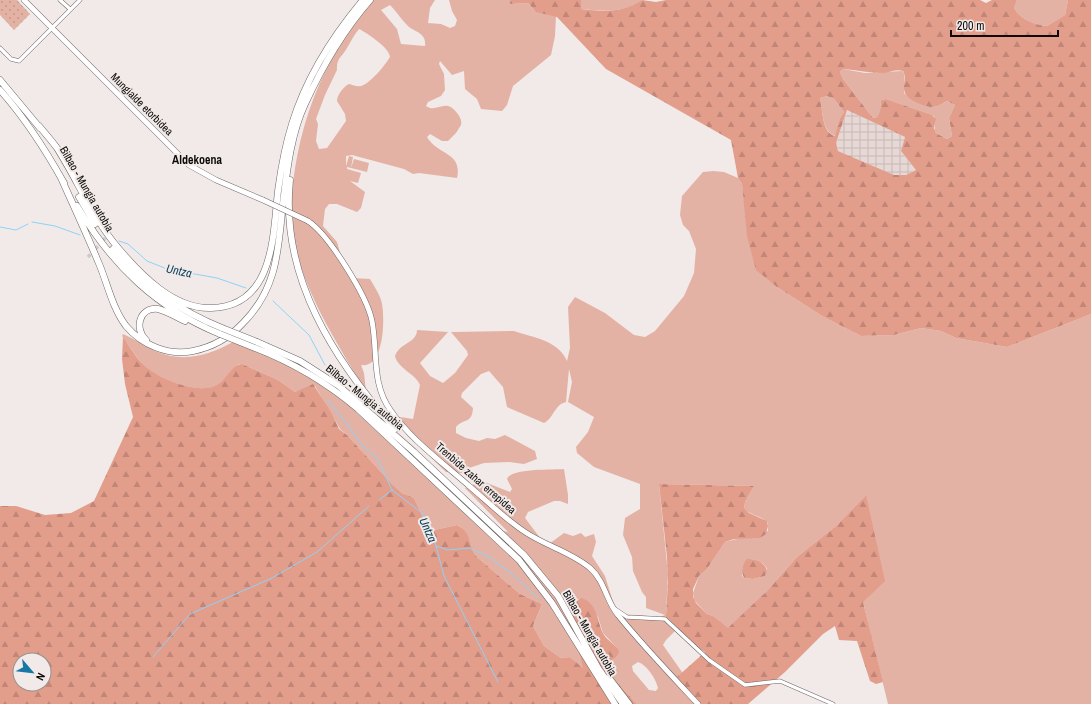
<svg xmlns="http://www.w3.org/2000/svg" width="1091" height="704" font-family="'Archivo Narrow',sans-serif">
<defs>
<pattern id="industrial-grid" width="8" height="8" patternUnits="userSpaceOnUse"><rect width="8" height="8" fill="#e7d8d5"/><path d="M0 4h8M4 0v8" fill="none" stroke="#c5b8b6"/></pattern>
<pattern id="forest-firs" width="22" height="20" patternUnits="userSpaceOnUse"><rect width="22" height="20" fill="#e29d8b"/><path d="M5 1l3.5 6h-7zM16 11l3.5 6h-7z" fill="#c18677"/></pattern>
<pattern id="park-dots" width="8" height="8" patternUnits="userSpaceOnUse"><rect width="8" height="8" fill="#e3b2a5"/><path d="M2 2h.1M6 6h.1" fill="none" stroke="#c2988d" stroke-width="1.8" stroke-linecap="round"/></pattern>
</defs>
<rect width="100%" height="100%" fill="#f1eae8"/>
<path fill="url(#industrial-grid)" d="M847,110L905,137L901,151L916,170L906,175H893L838,151L836,143Z"/>
<path fill="#e3b2a5" fill-rule="evenodd" d="M374,0H435L430,8L428,23L441,24L450,28L455,26L457,20L452,11L449,0H511L512,4L528,3L534,10L556,16L555,36L551,55L513,86L507,105L502,111L481,109L477,99L465,89L464,71L452,75L440,61L439,64L444,74L445,90L441,96L428,102L426,106C437,114 445,97 457,113C460,117 462,120 461,125L456,133L448,141H442L430,134L427,137C437,155 463,152 457,178L419,173L413,174L404,169L352,155L346,156V166L349,156L353,157L351,168L347,167V169L361,173L358,183L350,181L365,192L361,208L357,212L337,204H329L325,209L323,226L337,242L341,256L353,278L370,279C374,286 381,296 382,304C385,320 384,369 361,365L364,373L366,391C339,348 301,287 293,236C292,228 293,219 293,211L291,210C294,134 321,57 374,0ZM390,5C396,11 401,19 407,25C413,32 427,32 425,46L401,44L397,29L381,10ZM359,29C367,33 390,48 390,57C385,65 371,83 361,86C356,87 354,85 349,84C344,86 337,95 337,101L345,114L346,121L327,148L319,149L316,141L318,124L316,119L325,95L337,70C336,58 343,56 347,48C351,41 354,35 359,29Z
M581,0H642C623,14 602,11 581,9Z
M1017,0H1068L1065,15L1047,26C1035,25 1018,19 1014,7Z
M843,69L865,73L902,71L904,73V93L908,97L931,107L938,106L947,101L955,105L949,118L952,136L947,139L936,133C933,128 937,122 934,116L886,99L881,100L880,111L877,117L873,118L843,79L840,72Z
M827,96L834,99L844,112L840,118L836,136C821,132 823,109 820,98Z
M354,159L369,163L367,172L351,168Z
M713,171L724,172L738,178L742,184L744,200L777,287L822,316L861,336L894,335L921,328L941,331L956,338L1007,347L1091,314V704H888L863,602L866,495L836,526L797,557L767,591L728,629L713,616L707,614L694,600L693,593L699,576L707,569L725,542L768,531V523C761,515 750,516 744,508L745,502L754,486L659,484L668,574L666,614L676,630L666,640L663,645L682,672L696,704H637L611,676L602,662L617,648L603,633L598,617L590,603L578,599L567,608L584,669L570,657L561,658L544,646L533,626L542,604L520,594L477,557C467,547 472,531 457,525L434,530L428,528L414,498L402,493L392,484L347,435L340,429L315,386L295,392L278,380L242,364H239C232,371 225,382 216,386C198,394 161,380 147,368C137,359 130,347 122,336L123,334L125,335C135,339 145,346 155,351C183,363 207,356 233,342L279,361L306,375L341,398L479,526L508,532L465,488L477,483H487L510,492L512,489L507,479C511,468 552,470 564,469L568,495V504L560,501H554L528,512L525,518L544,543L549,544L564,533L573,536L581,533L585,537L594,534L596,542L592,556L605,576L615,608L622,614L660,617L665,615L646,608V597L642,592L633,571L632,557L623,535L625,518L640,509V484L594,467L577,453L576,447L588,432L594,417L568,402L572,382L569,369L566,402C554,405 554,418 544,423L507,407L503,387L489,371L481,374L462,393L461,397L473,408C472,424 464,418 456,427V433L466,438L479,441L487,438L495,439L505,435L535,451L537,459L524,464L509,462L484,463L469,468L463,473L446,472L387,415L413,419L420,385C415,373 398,369 395,356C399,343 417,343 417,330L448,332L420,363L430,376L443,383L455,373L468,355L467,351L451,332H454L514,331C534,338 558,340 567,361L570,348L568,307L575,297L605,313L634,335L645,337L655,331L684,296L694,273L696,249L689,231L683,225L680,215L682,196L703,172ZM747,559C756,559 763,561 767,569L765,576L753,579L744,578L742,576ZM638,662C647,665 656,679 658,688L656,691L649,690L633,671L632,666Z"/>
<path fill="url(#forest-firs)" fill-rule="evenodd" d="M511,0H581V9C603,12 623,13 642,0L656,2L666,0H980L986,3L992,0H1017L1014,7C1018,19 1035,25 1047,26L1065,15L1068,0H1091V314L1007,347L956,338L941,331L921,328L894,335L861,336L822,316L777,287L756,270L747,236L742,184L738,178L731,140L606,69L557,17L536,12L528,3L511,4L509,2ZM843,69C857,70 870,73 884,73C891,72 896,69 903,71C907,77 902,86 905,93C907,100 926,107 932,107C938,107 943,103 947,101L955,105L949,118L952,136L947,139L936,133L934,128L936,119L932,115L886,99L881,100L880,111L877,117L873,118L843,79L840,72ZM827,96L834,99L844,112L840,118L835,136C821,132 823,109 820,98ZM847,110L905,137L901,151L916,170L906,175H894L838,151L836,143Z
M123,337C130,347 136,358 145,366C159,379 198,395 217,385C226,381 231,365 242,364L278,380L295,392L313,384L331,412L339,429L347,435L392,484L402,493L414,498L428,528L434,530L457,525C473,532 467,546 477,557L520,594L542,604L533,626L544,646L561,658L570,657L583,668L579,652L565,628L569,606L581,598C598,602 597,623 604,635C608,641 616,645 619,651C617,660 609,661 602,662L611,676L637,704H0V506H16L45,515L71,513L94,501L133,417L125,384L122,359ZM20,660H44V684H20Z
M659,484L754,486L745,502L744,508L749,513L767,521L768,526L766,534L760,538L734,539L725,542L707,569L699,576L693,589V597L696,603L707,614L713,616L728,628L767,591L797,557L836,526L866,495L885,581L863,602L883,682L876,684L870,681L857,641L839,640L835,626L823,634L785,672L748,704H696L677,680V677L705,652L691,643L666,616L668,581L667,557Z
M747,559C756,559 764,561 767,571L765,576L753,579L744,578C741,573 743,562 747,559Z"/>
<path fill="url(#park-dots)" d="M0,0H17L30,14L14,30L0,15Z"/>
<g fill="none" stroke-linecap="round" stroke-linejoin="round">
<path stroke="#8fd2f9" stroke-width="1" d="M32,222L55,226L80,235
M0,227L16,230L28,224
M119,241L128,244L147,261L167,269L217,278L246,288
M273,301L309,335L325,365
M327,400L348,425L362,445L377,458L392,490L422,513L433,535L444,576L498,682
M379,500L392,490
M436,546L448,550L469,548L488,556L512,574L538,598
M153,657L190,614L270,579L317,552L369,506"/>
<path stroke="#cfc9c7" stroke-width="3.5" stroke-dasharray="3.5 2" stroke-linecap="butt" d="M88,257L109,234"/>
<defs>
<path id="street" d="M60,0L70,9
M0,48L11,59L19,61L80,0
M615,609L627,617L665,619L709,660L745,685L780,681L833,704"/>
<path id="secondary" d="M24,0L189,165L216,180L263,200
M308,221C329,235 367,296 372,321C378,352 371,384 391,411C411,440 442,462 468,485C487,501 505,519 525,532C546,546 571,552 590,568C605,581 606,601 618,615C643,646 671,675 698,704"/>
<path id="highway" d="M0,80L40,128
M0,90C26,119 45,149 64,183
M39,126C45,133 51,140 57,148C78,181 93,219 119,249C142,276 174,309 211,308C274,307 273,236 278,191C281,169 285,146 292,124C306,78 332,37 363,0
M62,180C75,209 88,237 100,266C108,286 113,309 126,326C142,345 168,356 193,351C213,347 229,338 243,323C278,288 278,249 283,203C287,170 291,134 305,104C322,67 343,31 370,0
M290,180C280,277 334,360 395,429
M79,197L95,224
M77,206C112,265 156,308 220,334
M113,249C142,285 180,311 222,328
M146,340C134,329 139,307 158,309C167,311 176,317 185,321
M257,342L300,361L339,386L414,452L524,555L558,596L598,668L623,704
M255,348C294,363 326,382 358,409L519,560L552,603L615,704
M609,678L629,704"/>
</defs>
<use href="#street" stroke="#6c6665" stroke-width="4.5"/>
<use href="#secondary" stroke="#6c6665" stroke-width="6"/>
<use href="#highway" stroke="#6c6665" stroke-width="7"/>
<use href="#street" stroke="#fff" stroke-width="3.5"/>
<use href="#secondary" stroke="#fff" stroke-width="5"/>
<use href="#highway" stroke="#fff" stroke-width="6"/>
<defs>
<path id="secondary-bridge" d="M263,200L308,221"/>
<path id="highway-bridge" d="M222,328L257,342
M220,334L255,348"/>
</defs>
<use href="#secondary-bridge" stroke="#6c6665" stroke-width="6" stroke-linecap="butt"/>
<use href="#highway-bridge" stroke="#6c6665" stroke-width="7" stroke-linecap="butt"/>
<use href="#secondary-bridge" stroke="#fff" stroke-width="5"/>
<use href="#highway-bridge" stroke="#fff" stroke-width="6"/>
</g>
<g text-anchor="middle" dominant-baseline="central" stroke-width="4" stroke-linejoin="round" paint-order="stroke">
<g font-size="11" fill="#0d0b0a" stroke="#f1eae8">
<text transform="translate(142 104) rotate(45)">Mungialde etorbidea</text>
<text transform="translate(87 189) rotate(60)">Bilbao - Mungia autobia</text>
<text transform="translate(365 397) rotate(39)">Bilbao - Mungia autobia</text>
<text transform="translate(476 478) rotate(41)">Trenbide zahar errepidea</text>
<text transform="translate(590 633) rotate(60)">Bilbao - Mungia autobia</text>
</g>
<g font-size="12" font-weight="bold" fill="#0d0b0a" stroke="#f1eae8">
<text x="197" y="160">Aldekoena</text>
</g>
<g font-size="12" font-style="italic" fill="#053e58" stroke="#f1eae8">
<text transform="translate(179 271) rotate(12)">Untza</text>
<text transform="translate(428 530) rotate(66)">Untza</text>
</g>
</g>
<g transform="translate(32 672) rotate(118)"><circle r="19" fill="#f1eae8" stroke="#96918f"/>
<path d="M0-3L7 15L0 10L-7 15Z" fill="#1878a5"/>
<text y="-6" font-size="11" font-weight="bold" text-anchor="middle" fill="#0d0b0a">N</text>
</g>
<path d="M951 30v6h107v-6" fill="none" stroke="#0d0b0a" stroke-width="2"/>
<text x="957" y="30" font-size="12" fill="#0d0b0a" stroke="#f1eae8" stroke-width="3" paint-order="stroke">200 m</text>
</svg>
